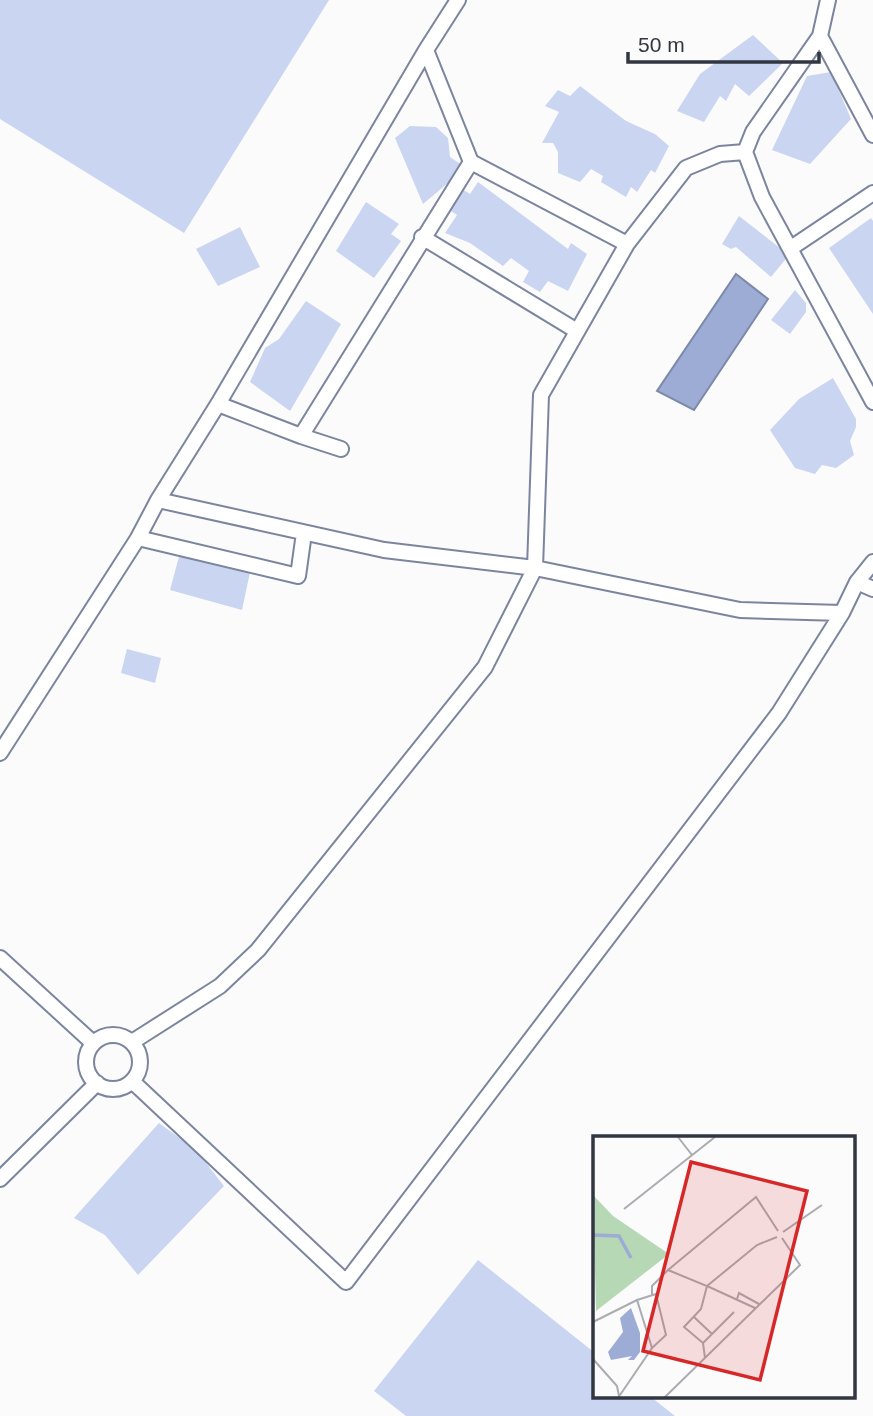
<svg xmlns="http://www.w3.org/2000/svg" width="873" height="1416" font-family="Helvetica,sans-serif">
<rect width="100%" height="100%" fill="#fbfbfb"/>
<path fill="#9cacd5" stroke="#7c89a9" stroke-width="2" d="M736,274L768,299L694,410L657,391Z"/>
<path fill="#cad5f1" d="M0,0H329L184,233L0,119Z
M753,35L783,63L749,96L735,84L726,101L720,96L704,122L677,111L700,74Z
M831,72L851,119L810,164L772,150L807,76Z
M580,86L626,121L655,134L669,146L655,173L651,170L637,192L631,187L626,197L601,182L603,176L591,169L580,182L558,173V152L553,143H542L559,112L545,106L558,90L570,96Z
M410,126L436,127L448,138L450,157L462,165L455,177L423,204L395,138Z
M478,182L568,249L571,243L587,254L568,291L548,281L540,292L523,282L529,271L511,258L503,266L470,243L445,233L457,215L448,209L462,189L470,194Z
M366,202L399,224L391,234L401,241L374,278L336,251Z
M739,216L789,255L771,277L736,247L731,249L722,244Z
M871,218L873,221V314L829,248Z
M240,227L260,267L218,286L196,249Z
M795,290L806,303V312L790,334L771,320Z
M306,301L341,324L290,411L250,382L265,348L279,339Z
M833,378L856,419V427L850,441L854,455L836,468L822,465L815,474L795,468L770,430L799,399Z
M180,553L250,572L242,610L170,590Z
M127,649L161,658L155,683L121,673Z
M159,1123L196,1150L224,1186L138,1275L105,1235L74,1218Z
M478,1260L595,1353V1397H651L675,1416H406L374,1391Z"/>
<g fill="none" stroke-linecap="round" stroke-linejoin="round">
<defs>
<path id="lane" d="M828,0L820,36L873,135
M820,36L753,132L745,152L762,197L873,402
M426,50L471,162L627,244L541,395L535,568L740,610L842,613L857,582L873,562
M422,237L577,331
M627,244L686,168L720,154L745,152
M791,248L873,193
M218,404L301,436L341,449
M301,436L471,162
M138,538L298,576L304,533
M857,582L873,589
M0,753L138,538L158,500L218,404L426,50L458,0
M0,958L93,1043
M86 1062a27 27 0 1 1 54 0a27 27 0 1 1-54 0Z
M132,1042L220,986L258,950L485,667L535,568L384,550L158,500
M132,1081L346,1282L779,713L842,613
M0,1179L97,1083"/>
</defs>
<use href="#lane" stroke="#7b859e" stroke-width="18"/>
<use href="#lane" stroke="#fff" stroke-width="14"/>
</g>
<g transform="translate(593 1136)">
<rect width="262" height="262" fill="#fbfbfb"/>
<path d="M0,59L20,80L76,118L3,175Z" fill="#b7d8b5"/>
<path d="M38,172L47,197V216L41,224H35L39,220L18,224L15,216L30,196L27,182Z" fill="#9cacd5"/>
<path fill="none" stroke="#9cacd5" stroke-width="3.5" d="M0,99L26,100L38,122"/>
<path fill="none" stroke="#aaacb1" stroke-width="2" d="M85,1L99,19M31,73L122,1M190,96L229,69M75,134L163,61L185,95M59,159V150L75,134L114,150L108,173L91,191L110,207L112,222M144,163L146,157L166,168M44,164L63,158L73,199L59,212M162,172L114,150L164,109L184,101M101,181L119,198M0,186L44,164L59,212L25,262M110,207L141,176M0,223L24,250L26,260M71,262L207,129L189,102"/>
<path fill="#d62828" fill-opacity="0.15" stroke="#d62828" stroke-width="3.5" d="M98,26L214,55L167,244L50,215Z"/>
<rect width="262" height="262" fill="none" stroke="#313641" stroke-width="3.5"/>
</g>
<path d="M628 52v10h191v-10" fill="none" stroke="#313641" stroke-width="3.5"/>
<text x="638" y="52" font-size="21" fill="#313641" stroke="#fbfbfb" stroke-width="5" paint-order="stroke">50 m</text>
</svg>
